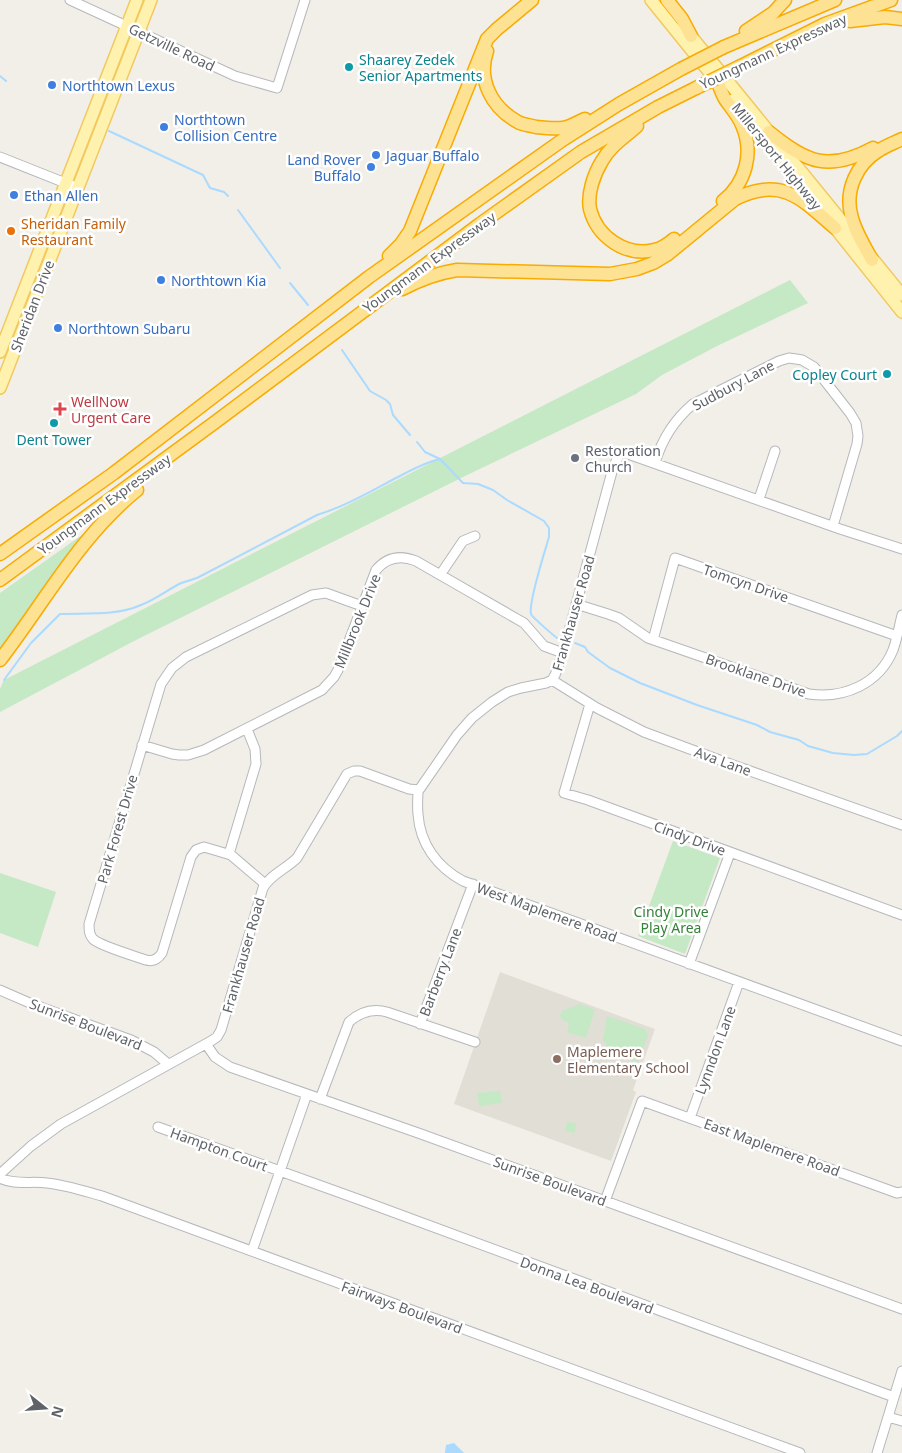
<svg xmlns="http://www.w3.org/2000/svg" width="902" height="1453" font-family="'Noto Sans',sans-serif">
<rect width="100%" height="100%" fill="#f1efe8"/>
<path fill="#e1ded6" d="M500,972L655,1029L633,1090L636,1092L611,1161L454,1104Z"/>
<path fill="#c5e8c5" d="M790,280L808,303L717,346L662,375L636,394L467,475L134,641L0,712V689L4,680Z
M96,525L0,656V593Z
M673,841L720,858L685,954L638,936Z
M0,873L56,892L38,947L0,933Z
M580,1004L595,1010L586,1038L567,1032L569,1025L568,1022H565L560,1016L562,1011Z
M607,1016L645,1029L648,1035L638,1062L614,1055L603,1040Z
M500,1091L502,1103L479,1106L477,1093Z
M567,1122L576,1123L575,1133L565,1131Z"/>
<path fill="#aadaff" d="M454,1443L464,1453H445L446,1445Z"/>
<g fill="none" stroke-linecap="round" stroke-linejoin="round">
<path stroke="#aadaff" stroke-width="2" d="M0,76L6,81
M109,131L203,175L210,188L224,192L228,196
M238,210L280,268
M290,283L308,305
M342,350L370,391L386,400L390,404L393,415L410,435
M417,442L425,452L440,459L463,483L478,484L493,490L507,500L544,521L549,528V537C545,551 528,603 531,614C531,616 553,635 557,638
M575,643L585,647L588,652L610,668L640,683L697,705L757,725L770,732L799,740L808,746L833,753L854,755L867,754L897,736L902,731
M4,680L31,643L60,614C87,613 116,616 141,605C155,600 166,591 179,584C184,582 191,580 197,578L317,515C346,506 371,491 398,477C411,470 426,462 440,459"/>
<defs>
<path id="minor" d="M70,0L235,76L277,88L305,0
M0,157L78,188
M655,463C662,439 674,420 693,404L779,361L789,358L796,359L802,360L814,367L850,413L856,423L858,436L857,444L833,526
M759,499L775,451
M440,575L463,541L475,536
M576,604L608,614L619,618L648,638L809,694C844,699 879,684 893,650C897,639 899,627 902,615
M653,640L675,558L897,636
M552,680L597,708L644,732L722,761L902,825
M590,704L564,793L588,800L902,915
M142,745L172,754L179,755H188L204,750L322,690L334,677L338,670L376,570C387,557 401,555 416,561L524,623L544,646L563,653
M418,790C418,798 417,806 418,814C420,844 437,867 463,881L902,1041
M229,854L256,764L255,749L247,729
M265,884L231,855L204,847L196,850L191,857L162,953C158,959 153,962 146,960C135,956 100,946 93,939C89,935 89,930 89,924L161,684L172,668L186,657L312,595L326,593L362,606
M689,964L730,853
M0,990L32,1004L131,1040L154,1052L168,1064
M420,1024L473,884
M206,1044L215,1057L230,1067L421,1134L902,1309
M320,1099L349,1022C360,1012 372,1008 387,1012L475,1042
M690,1118L739,982
M158,1127L363,1201L894,1397
M0,1174L31,1146L61,1124L211,1041L217,1037L221,1030L263,888C270,875 286,869 297,858L347,774L354,771H360L409,789L419,790L457,735L472,718L492,702L508,692L521,688L546,683L552,680L555,675L563,653L613,468L619,455L623,453L628,454L840,529L902,549
M0,1178C12,1185 33,1181 47,1183C66,1185 84,1191 102,1196L800,1453
M605,1201L642,1101L897,1193L902,1192
M252,1251L307,1094
M888,1417L902,1421
M877,1453L902,1371"/>
<path id="major" d="M651,0L719,84
M686,30L902,295
M733,100L902,312
M0,352L137,0
M0,388L151,0"/>
<path id="highway" d="M667,0L682,19L691,36
M850,21L885,17L902,19
M746,31L773,13L785,0
M724,47L835,0
M487,51C477,80 492,108 518,122C523,125 530,125 536,127C545,128 555,129 563,128C570,127 578,122 585,119
M741,66L825,24L891,0
M717,81C720,87 722,94 725,99C731,108 738,115 742,125C754,152 746,183 723,201
M637,126C625,137 610,146 602,161C594,174 587,194 590,209C597,237 626,257 654,250C662,249 668,244 674,239
M769,132C807,163 829,172 873,148
M389,256L401,244L410,231L487,39L497,29L532,0
M872,260C864,245 854,230 851,214C845,190 857,164 878,151C885,146 894,143 902,139
M402,289C419,280 438,273 457,270L610,274L637,269L653,263L668,254L735,199C781,176 801,198 835,228
M0,554L114,473L369,277L561,141L619,104L681,69
M0,580L214,423L480,224L581,152L658,107L696,88
M0,660C44,603 80,536 137,490"/>
</defs>
<use href="#minor" stroke="#b5b8bc" stroke-width="11"/>
<use href="#major" stroke="#f2c960" stroke-width="14"/>
<use href="#highway" stroke="#f9ab00" stroke-width="15"/>
<use href="#minor" stroke="#fff" stroke-width="9"/>
<use href="#major" stroke="#fff2af" stroke-width="11"/>
<use href="#highway" stroke="#fde293" stroke-width="12"/>
<defs>
<path id="highway-bridge" d="M681,69L724,47
M696,88L741,66"/>
</defs>
<use href="#highway-bridge" stroke="#f9ab00" stroke-width="15" stroke-linecap="butt"/>
<use href="#highway-bridge" stroke="#fde293" stroke-width="12"/>
</g>
<g fill="#0f9aa8" stroke="#fff" stroke-width="2">
<circle cx="349" cy="67" r="5"/>
<circle cx="887" cy="374" r="5"/>
<circle cx="54" cy="423" r="5"/>
</g>
<g fill="#3f7fe0" stroke="#fff" stroke-width="2">
<circle cx="52" cy="85" r="5"/>
<circle cx="164" cy="127" r="5"/>
<circle cx="376" cy="155" r="5"/>
<circle cx="371" cy="167" r="5"/>
<circle cx="14" cy="195" r="5"/>
<circle cx="161" cy="280" r="5"/>
<circle cx="58" cy="328" r="5"/>
</g>
<circle fill="#e8710a" stroke="#fff" stroke-width="2" cx="11" cy="231" r="5"/>
<path fill="#e0444e" stroke="#fff" stroke-width="2" d="M57.5 401.5h5v5h5v5h-5v5h-5v-5h-5v-5h5z"/>
<circle fill="#6b7280" stroke="#fff" stroke-width="2" cx="575" cy="458" r="5"/>
<circle fill="#8d6e63" stroke="#fff" stroke-width="2" cx="557" cy="1059" r="5"/>
<g text-anchor="middle" dominant-baseline="central" stroke-width="5" stroke-linejoin="round" paint-order="stroke">
<g font-size="14" fill="#5f6368" stroke="#fff">
<text transform="translate(172 47) rotate(25)">Getzville Road</text>
<text transform="translate(773 51) rotate(-25)">Youngmann Expressway</text>
<text transform="translate(777 156) rotate(51)">Millersport Highway</text>
<text transform="translate(429 262) rotate(-36)">Youngmann Expressway</text>
<text transform="translate(32 306) rotate(-69)">Sheridan Drive</text>
<text transform="translate(733 385) rotate(-28)">Sudbury Lane</text>
<text transform="translate(104 504) rotate(-36)">Youngmann Expressway</text>
<text transform="translate(746 583) rotate(19)">Tomcyn Drive</text>
<text transform="translate(573 613) rotate(-74)">Frankhauser Road</text>
<text transform="translate(357 621) rotate(-68)">Millbrook Drive</text>
<text transform="translate(756 675) rotate(19)">Brooklane Drive</text>
<text transform="translate(723 761) rotate(20)">Ava Lane</text>
<text transform="translate(117 829) rotate(-74)">Park Forest Drive</text>
<text transform="translate(690 838) rotate(20)">Cindy Drive</text>
<text transform="translate(547 912) rotate(20)">West Maplemere Road</text>
<text transform="translate(243 955) rotate(-74)">Frankhauser Road</text>
<text transform="translate(440 972) rotate(-69)">Barberry Lane</text>
<text transform="translate(86 1024) rotate(21)">Sunrise Boulevard</text>
<text transform="translate(715 1050) rotate(-70)">Lynndon Lane</text>
<text transform="translate(772 1147) rotate(20)">East Maplemere Road</text>
<text transform="translate(219 1149) rotate(20)">Hampton Court</text>
<text transform="translate(550 1181) rotate(20)">Sunrise Boulevard</text>
<text transform="translate(587 1285) rotate(20)">Donna Lea Boulevard</text>
<text transform="translate(402 1307) rotate(20)">Fairways Boulevard</text>
</g>
<g font-size="14" fill="#0d838f" stroke="#fff" text-anchor="start">
<text x="359" y="59">Shaarey Zedek<tspan x="359" dy="16">Senior Apartments</tspan></text>
<text x="877" y="374" text-anchor="end">Copley Court</text>
<text x="54" y="439" text-anchor="middle">Dent Tower</text>
</g>
<g font-size="14" fill="#366cbe" stroke="#fff" text-anchor="start">
<text x="62" y="85">Northtown Lexus</text>
<text x="174" y="119">Northtown<tspan x="174" dy="16">Collision Centre</tspan></text>
<text x="386" y="155">Jaguar Buffalo</text>
<text x="361" y="159" text-anchor="end">Land Rover<tspan x="361" dy="16">Buffalo</tspan></text>
<text x="24" y="195">Ethan Allen</text>
<text x="171" y="280">Northtown Kia</text>
<text x="68" y="328">Northtown Subaru</text>
</g>
<g font-size="14" fill="#c56008" stroke="#fff" text-anchor="start">
<text x="21" y="223">Sheridan Family<tspan x="21" dy="16">Restaurant</tspan></text>
</g>
<g font-size="14" fill="#be3a42" stroke="#fff" text-anchor="start">
<text x="71" y="401">WellNow<tspan x="71" dy="16">Urgent Care</tspan></text>
</g>
<g font-size="14" fill="#5b616d" stroke="#fff" text-anchor="start">
<text x="585" y="450">Restoration<tspan x="585" dy="16">Church</tspan></text>
</g>
<g font-size="14" fill="#348238" stroke="#fff">
<text x="671" y="911">Cindy Drive<tspan x="671" dy="16">Play Area</tspan></text>
</g>
<g font-size="14" fill="#785e54" stroke="#fff" text-anchor="start">
<text x="567" y="1051">Maplemere<tspan x="567" dy="16">Elementary School</tspan></text>
</g>
</g>
<g transform="translate(45 1408) rotate(107)" stroke="#ffffff" stroke-width="4" paint-order="stroke">
<path d="M0-4L9 19L0 12L-9 19Z" fill="#5f6368"/>
<text y="-8" font-size="14" font-weight="bold" text-anchor="middle" fill="#5f6368">N</text>
</g>
</svg>
